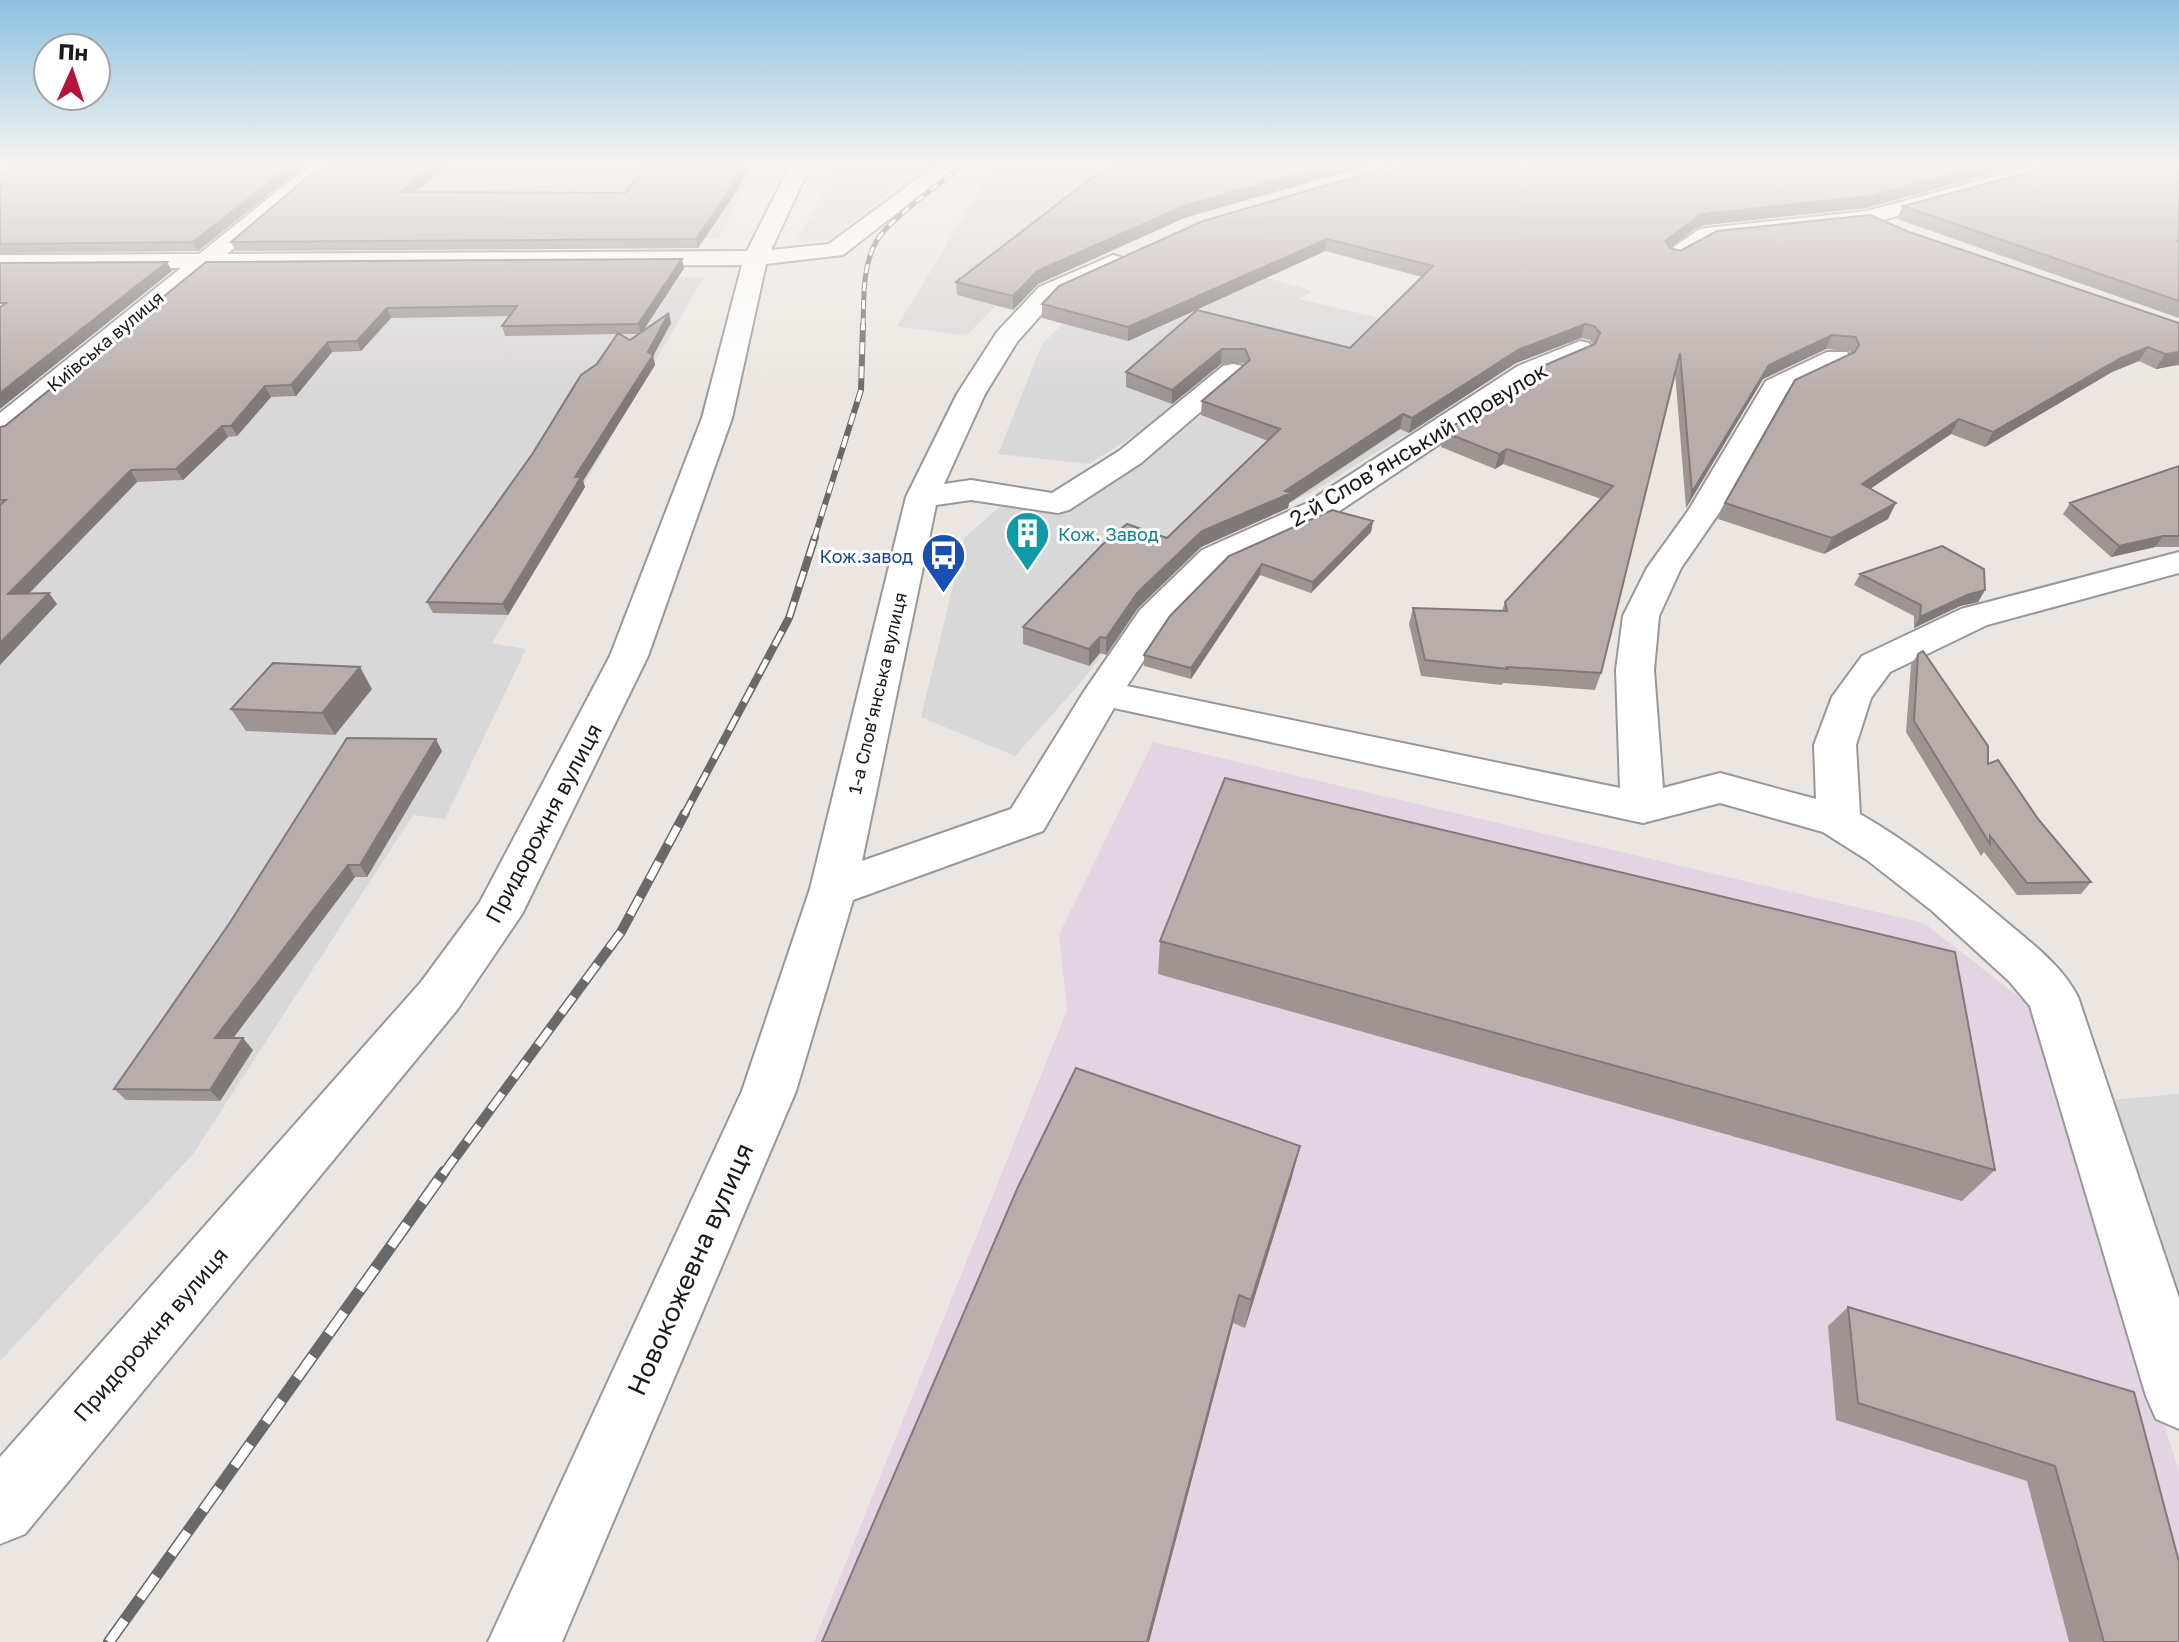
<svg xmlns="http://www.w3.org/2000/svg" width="2179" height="1642" font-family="'Golos Text',sans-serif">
<rect width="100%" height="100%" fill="#ebe6e1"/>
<path fill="#d9d8d8" d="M368,164H755L719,238H273Z
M839,164H930L858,217L836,238L805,243L797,241Z
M1003,164H1259L1003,298L966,336L897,326L988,177Z
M1200,259L1313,291L1299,299L1426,329L1415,429L1312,492L1206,542L1136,611L1082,681L1015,756L921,717L965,537L1003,504L1068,511L1160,448L1218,402L1157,421L1089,464L998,454L1042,344L1083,305Z
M704,277L492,643L526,649L445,819L413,815L193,1154L0,1361V458L222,278Z
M2179,1094V1297L2108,1100Z"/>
<path fill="#e3d4e4" d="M1153,742L1924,923L2028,1004L2179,1471V1642H814L1067,1010L1059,935Z"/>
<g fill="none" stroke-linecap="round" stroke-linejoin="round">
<defs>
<path id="minor" d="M311,164H333L227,254L747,251L791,164H811L771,250L829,244L937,164H960L843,255L766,264L732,418L648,656L522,914L457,1010L25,1534L0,1544V1457L421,982L480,902L610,656L702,418L742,265L210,268L10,434L0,437V413L181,268L0,269V255L199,254Z
M2040,164H2073L2070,168L1868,224L1712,241L1676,261L1668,259L1664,254L1698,230L1706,228L1867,211Z
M1113,255L1121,257L1125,262L1121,267L1057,297L1017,342L985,394L944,484L971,480L1052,493L1119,451L1223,366L1233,364L1243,366L1247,372L1141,463L1069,510L1058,513L971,500L936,505L862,861L1011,809L1083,693L1140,610L1202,550L1305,504L1518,366L1580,341L1589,343L1593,349L1589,355L1538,378L1329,518L1226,564L1167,625L1127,686L1620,788L1616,670L1623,616L1647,568L1688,511L1766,381L1827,352H1847L1850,358L1847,364L1787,392L1719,513L1681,568L1659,616L1654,670L1663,788L1720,773L1816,799L1814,745L1832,697L1862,656L1961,609L2179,552V573L1987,625L1890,672L1871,698L1856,745L1860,814C1914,845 1962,884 2010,925C2035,946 2063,967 2078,997L2179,1298V1429L2156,1419L2146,1396L2030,1006L2009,981L1931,910L1867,860L1823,832L1720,803L1643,823L1114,708L1043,831L853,900L796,1091L562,1642H488L742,1091L810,889L906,497L957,394L997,332L1039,287Z"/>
</defs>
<use href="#minor" stroke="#989898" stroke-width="4"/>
<use href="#minor" fill="#fff" fill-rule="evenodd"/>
<defs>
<path id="rail-far4" d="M863,327C864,300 862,267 876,242C886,222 945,179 965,164"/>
<path id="rail-far3" d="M814,539L861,390L863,325"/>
<path id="rail-far2" d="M684,815L789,618L815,537"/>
<path id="rail-far1" d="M443,1174L621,932L685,813"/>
<path id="rail" d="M109,1642L444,1172"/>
</defs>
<use href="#rail-far4" stroke="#696969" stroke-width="5"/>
<use href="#rail-far3" stroke="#696969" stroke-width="6"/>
<use href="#rail-far2" stroke="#696969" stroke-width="8"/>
<use href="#rail-far1" stroke="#696969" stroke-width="10"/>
<use href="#rail" stroke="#696969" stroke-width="12"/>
<use href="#rail-far4" stroke="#fff" stroke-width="3" stroke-dasharray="9" stroke-linecap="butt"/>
<use href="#rail-far3" stroke="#fff" stroke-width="4" stroke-dasharray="12" stroke-linecap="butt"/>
<use href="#rail-far2" stroke="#fff" stroke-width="5" stroke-dasharray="16" stroke-linecap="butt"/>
<use href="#rail-far1" stroke="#fff" stroke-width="7" stroke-dasharray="20" stroke-linecap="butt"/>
<use href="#rail" stroke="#fff" stroke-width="9" stroke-dasharray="27" stroke-linecap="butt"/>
</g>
<path fill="#9e9593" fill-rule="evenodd" d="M0,164H307L198,251L0,253Z
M323,164H450L415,192L625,193L740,186L698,248L235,251L231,242Z
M1122,164H1373L1184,218L1038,284L1013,310L957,295L956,282Z
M1400,164L1866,208L1705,225L1696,228L1670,247L1680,251L1909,232L2179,323V366L2177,365L2156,369L2139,361L2112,372L1985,447L1951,434L1870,489L1888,519L1824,554L1718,519L1725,503L1851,354L1850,351L1826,349L1763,379L1686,508L1675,372L1601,673L1595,690L1503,683L1502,685L1421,676L1409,624L1413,608L1502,611L1505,602L1601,499L1503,464L1495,469L1441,447L1444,432L1593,344L1590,340L1581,338L1516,363L1409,433L1400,429L1289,503L1288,508L1201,547L1138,608L1106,655L1100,653L1089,666L1023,644V627L1167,538L1268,441L1201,415L1202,401L1244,365V363L1221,364L1172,404L1126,387V372L1197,310L1350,348L1422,277L1325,251L1128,341L1042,318V304Z
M2179,164V318L1897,219L1903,206Z
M206,262L684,268L642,332L671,323L653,356L655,365L583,481L585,487L508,615L433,613L427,602L617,334L505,336L502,326L510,316L391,318L361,351L332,352L296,396L271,397L237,436L228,437L183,480L137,482L29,593L57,604L0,665V427L5,426ZM621,334H639L630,340Z
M2179,466V547H2155L2111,557L2063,514L2070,503Z
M1373,521L1371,532L1311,593L1260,575L1191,679L1144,666V655L1229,556Z
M1860,574L1985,590L1978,602L1960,606L1914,628V616L1854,585Z
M1918,654L1988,764L2038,819L2091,882L2081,894L2017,895L1984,852L1981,856L1906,732L1911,665Z
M372,689L335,735L246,731L231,709Z
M442,751L367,877H355L233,1038L253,1050L220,1101L126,1100L114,1089Z
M1160,941L1995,1170L1962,1201L1158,974Z
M1292,1177L1245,1328L1233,1323L1149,1642H822Z
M1848,1307L2134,1392L2179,1642H2069L2027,1481L1836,1420L1828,1326Z"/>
<path fill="#817978" d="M293,164H307L198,251L193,242Z
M436,164H450L404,200L401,192Z
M744,164H749L740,186L698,248L696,239Z
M1334,164H1373L1184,218L1038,284L1013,310V296L1037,271L1184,206Z
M1990,164H2028L1866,208L1705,225L1696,228L1661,254L1665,241L1700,215Z
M1327,239L1325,251L1128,341V327Z
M682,259L684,268L641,334L638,324Z
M167,262L172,271L0,409V393Z
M387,308L391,318L361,351L357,341Z
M669,313L671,323L653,356L655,365L583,481L585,487L508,615L503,604Z
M1585,324L1581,338L1516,363L1409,433L1412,418L1520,349Z
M1832,335L1826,349L1763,379L1686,508L1692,492L1769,365Z
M328,342L332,352L296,396L291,385Z
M2148,347L2139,361L2112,372L1985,447L1993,432L2121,358Z
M1222,349L1221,364L1172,404V390Z
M2179,352V362L2177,365L2156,369L2165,354Z
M265,386L271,397L237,436L231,426Z
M1403,414L1400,429L1289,503L1288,508L1201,547L1138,608L1106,655V638L1138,592L1202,531L1285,491Z
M1959,419L1951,434L1854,500L1862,484Z
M222,426L228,437L183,480L176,469Z
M1507,449L1503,464L1495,469L1499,454Z
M131,470L137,482L17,606L8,594Z
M1896,503L1888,519L1824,554L1832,538Z
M1373,521L1371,532L1311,593L1313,582Z
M2163,536L2155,547L2111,557L2119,546Z
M1262,564L1260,575L1191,679V668Z
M1985,590L1978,602L1960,606L1914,628L1920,617L1967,595Z
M49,593L57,604L0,665V643Z
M1100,637V653L1089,666V649Z
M360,667L372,689L335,735L322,713Z
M436,739L442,751L367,877L360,865Z
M348,865L355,877L225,1049L215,1038Z
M243,1038L253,1050L220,1101L210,1090Z
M1300,1146L1292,1177L1245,1328L1251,1300Z
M1239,1295L1233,1323L1149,1642H1147Z"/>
<path fill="#b8adab" stroke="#817978" stroke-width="2" d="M0,164H293L193,242L0,244Z
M323,164H436L401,192L625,193L647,164H744L738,178L696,239L231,242Z
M1122,164H1334L1184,206L1037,271L1013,296L956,282L1098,173Z
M1400,164H1990L1872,196L1710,213L1700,215L1665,241L1670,248L1680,251L1717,231L1870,215L1909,232L2179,323V352L2165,354L2148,347L2121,358L1993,432L1959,419L1862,484L1896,503L1832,538L1725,503L1795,380L1855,352L1859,345L1856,337L1832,335L1769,365L1692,492L1680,353L1601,673L1507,667L1508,669L1425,660L1413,608L1507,611L1505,602L1613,486L1507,449L1499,454L1444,432L1543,366L1595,344L1600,333L1594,326L1585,324L1520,349L1412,418L1403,414L1285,491L1291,493L1202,531L1138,592L1106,638L1100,637L1089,649L1023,627L1102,545L1127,524L1167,538L1280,429L1202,401L1250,360L1245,349H1222L1172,390L1126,372L1197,310L1350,348L1433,266L1327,239L1128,327L1042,304L1059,286L1203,221Z
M2059,164H2179V240L2177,241L2179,242V301L1903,206Z
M682,259L638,324L502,326L517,306L387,308L357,341L328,342L291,385L265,386L231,426H222L176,469L131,470L8,594L49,593L0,643V505L6,500H0V427L5,426L206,262Z
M167,262L0,393V307L6,303H0V263Z
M669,313L648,352L653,355L575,477H581L503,604L427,602L533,453L581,375L597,364L618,333L630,340Z
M2179,466V536H2163L2119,546L2070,503Z
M1332,510L1373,521L1313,582L1262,564L1191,668L1144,655L1170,616L1229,556Z
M1942,546L1984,569L1985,590L1967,595L1920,617L1921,605L1860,574Z
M1923,651L1988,746V764L1998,760L2038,819L2091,882L2027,883L1990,836V844L1914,721L1918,654Z
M273,663L360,667L322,713L231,709Z
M347,738L436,739L360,865H348L215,1038H243L210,1090L114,1089L229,924Z
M1225,778L1955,952L1995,1170L1160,941Z
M1076,1068L1300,1146L1251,1300L1239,1295L1147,1642H822L1018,1187Z
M1848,1307L2134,1392L2179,1562V1642H2104L2055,1466L1858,1403Z"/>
<linearGradient id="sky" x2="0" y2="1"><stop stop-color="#8dc1e0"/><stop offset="0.42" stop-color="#f6f4f2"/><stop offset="1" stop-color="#f6f4f2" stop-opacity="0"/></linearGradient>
<rect width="2179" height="394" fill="url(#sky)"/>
<defs>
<symbol id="building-pin" viewBox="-11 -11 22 30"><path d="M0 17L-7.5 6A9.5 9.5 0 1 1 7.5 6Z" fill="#0f9aa8" stroke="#fff"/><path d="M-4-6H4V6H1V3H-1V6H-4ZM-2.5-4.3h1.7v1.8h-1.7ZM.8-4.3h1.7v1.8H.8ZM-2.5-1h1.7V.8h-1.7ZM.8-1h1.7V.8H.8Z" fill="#fff"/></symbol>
<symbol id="bus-pin" viewBox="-11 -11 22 30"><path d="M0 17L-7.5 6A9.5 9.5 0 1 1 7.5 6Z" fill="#1a4fb4" stroke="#fff"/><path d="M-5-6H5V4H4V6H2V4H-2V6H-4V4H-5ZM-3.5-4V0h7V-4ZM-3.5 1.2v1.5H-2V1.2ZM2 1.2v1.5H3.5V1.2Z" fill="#fff"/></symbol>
</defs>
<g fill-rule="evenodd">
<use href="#building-pin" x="1002" y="508" width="51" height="69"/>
<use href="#bus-pin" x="918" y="530" width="51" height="69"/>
</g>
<g text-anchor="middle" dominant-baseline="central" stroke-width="6" stroke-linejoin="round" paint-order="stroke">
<g font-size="18" fill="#1b1b1b" stroke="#fff">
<text transform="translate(105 341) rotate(-40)">Київська вулиця</text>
<text transform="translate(877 693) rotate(-77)">1-а Слов’янська вулиця</text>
</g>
<g font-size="18" fill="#0d838f" stroke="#fff" text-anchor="start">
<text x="1058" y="534">Кож. Завод</text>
</g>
<g font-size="18" fill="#164399" stroke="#fff" text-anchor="end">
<text x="913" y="556">Кож.завод</text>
</g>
<g font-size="22" fill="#1b1b1b" stroke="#fff">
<text transform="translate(1418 444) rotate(-31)">2-й Слов’янський провулок</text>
<text transform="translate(543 823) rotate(-62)">Придорожня вулиця</text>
<text transform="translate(150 1334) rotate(-49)">Придорожня вулиця</text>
</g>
<g font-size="26" fill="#1b1b1b" stroke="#fff">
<text transform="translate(690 1269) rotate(-66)">Новокожевна вулиця</text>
</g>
</g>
<g transform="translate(72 72) rotate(3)"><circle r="38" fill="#ffffff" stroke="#a4a4a4" stroke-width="2"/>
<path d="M0-6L14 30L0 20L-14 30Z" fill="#b2143c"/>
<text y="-12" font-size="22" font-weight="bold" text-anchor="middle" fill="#1b1b1b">Пн</text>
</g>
</svg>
